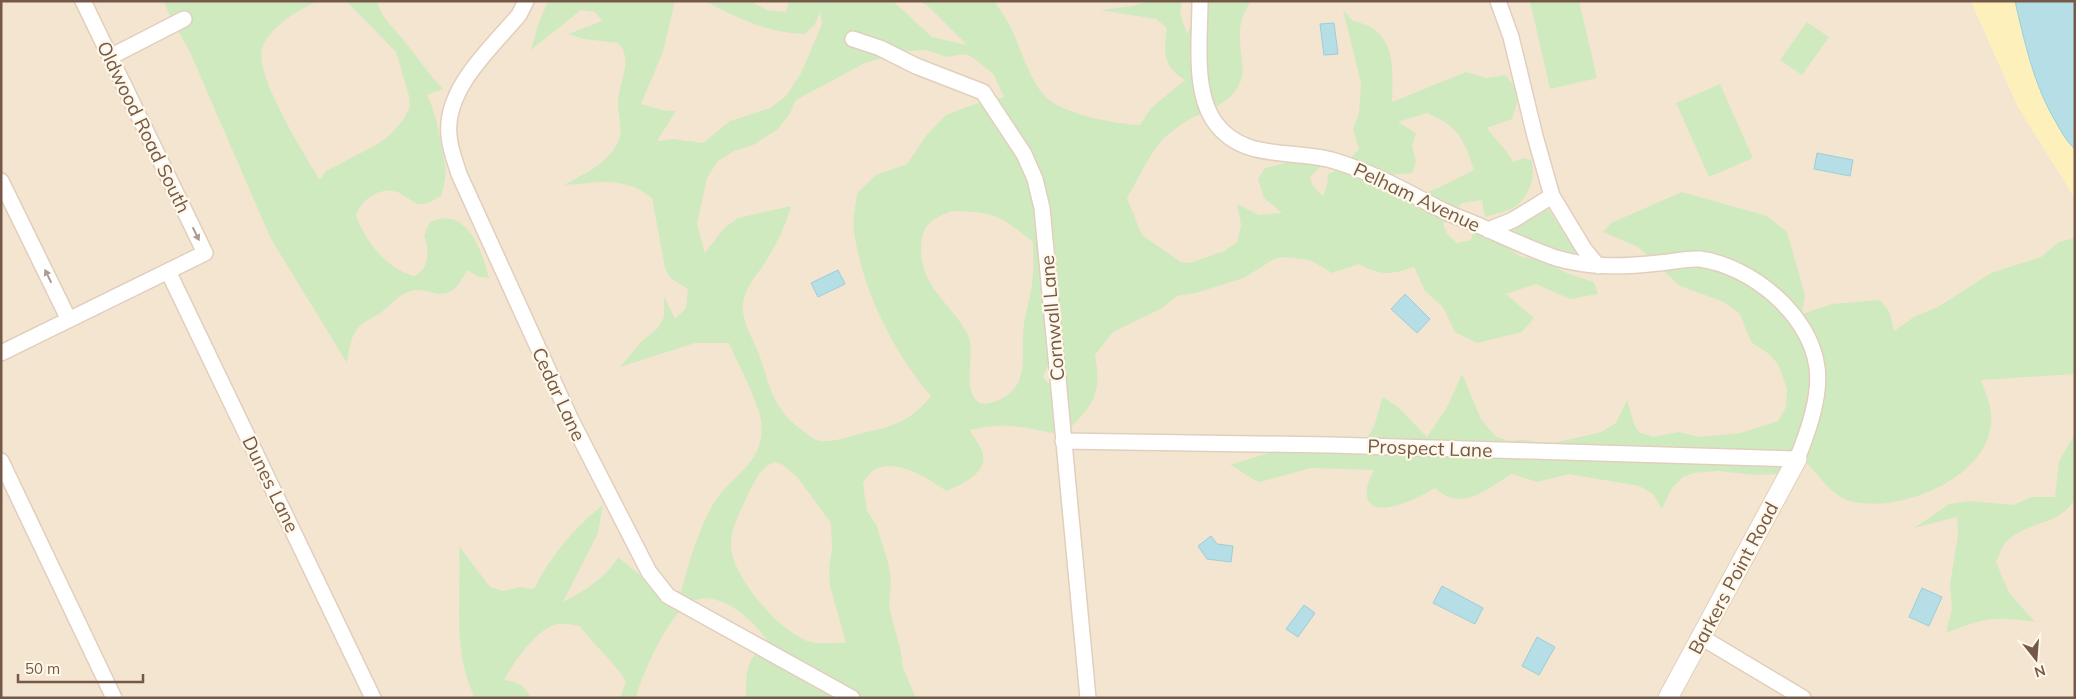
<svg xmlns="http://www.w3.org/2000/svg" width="2076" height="699" font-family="Mulish,sans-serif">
<rect width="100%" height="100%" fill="#fdf3e2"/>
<path fill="#f4e5d0" d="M1,1H1971L2018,107L2075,198V698H1Z"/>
<path fill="#d0eac0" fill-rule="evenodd" d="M164,1H319C299,9 272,25 263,46C251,70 306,157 320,180L326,171L376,145L391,134L403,120L410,107L409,96L396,52L346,1H377C381,17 391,25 401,37C416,54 427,73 443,89L427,95C435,112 437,121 440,139C444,167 450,166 441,196C434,200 427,205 418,204C411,202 404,194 397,192C379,187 362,199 356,215C365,241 387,269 414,276C431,268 429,250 424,235L430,222C467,205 482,251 489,278L479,277L467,270C445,315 430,280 406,293C397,297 389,306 382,312C376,316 371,318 365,322C351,331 349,348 347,363L271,239L189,50L172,21Z
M548,1H675L663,52L641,104L662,110L676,111L657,141L673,139L703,143L730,121L770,108L786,96L801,73L814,43L822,24L820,12L814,26L804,34C768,33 737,18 705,1H750L767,10L786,12L789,1H893L932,37L967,45L930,8L920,1H994C999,9 1005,16 1009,24C1020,45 1030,83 1048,99C1068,115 1115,124 1140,125L1151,108L1185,80C1163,67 1163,52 1167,28L1156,19L1100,10L1133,6L1148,1H1182L1180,13L1187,34L1201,1H1251C1227,35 1251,63 1239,85C1229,104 1208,110 1190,119C1181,124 1173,131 1165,137C1151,150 1137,182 1127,198L1142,235L1181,262L1190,263L1224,251L1237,242L1241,225L1237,204L1259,215L1282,213L1264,198L1258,179L1265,168L1289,162L1322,165L1310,177L1313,186L1323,196L1327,185L1328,174L1340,169L1359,149L1353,129L1359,113L1361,83L1343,10L1353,21C1397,30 1393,67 1392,102L1466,72L1486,78L1505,75C1522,93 1519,97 1512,119L1487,128C1495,140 1507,149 1513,162L1524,158L1531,160C1537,175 1529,197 1515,207C1508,212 1494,214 1485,217L1482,200L1462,203L1443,224L1447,234L1457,243L1471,240L1473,232L1489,236L1520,256L1545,262L1569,274L1594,282L1598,294L1570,299L1536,284L1506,294L1534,318L1522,332L1477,343L1455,332L1443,307L1425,291L1414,267C1391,275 1381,276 1359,264L1332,273L1310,260L1283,257L1274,259L1244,278L1196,293L1177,296L1162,308L1113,332L1095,355C1103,397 1091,407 1063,435C1026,428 1008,421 970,430C973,437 979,443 982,451C990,473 962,484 946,491C924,475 880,448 863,483L867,511L876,524L888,562L891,580L889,607L901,652L903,668L916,698H746C746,666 747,664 766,639C753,620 719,589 693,601C670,611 642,674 636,698H620L626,682C613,659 595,648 580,626C573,625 564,623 557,624C535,630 514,662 504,680C517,681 524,685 531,698H475C451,649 462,597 459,546L490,587L503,591L519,587L534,589C551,555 574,528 603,505L598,533L563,602C584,591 606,578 618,557L650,583L681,592C689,562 697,533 712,506C728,476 767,464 761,421C759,403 737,362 729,343H695L620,367L642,341L658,328L664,317V296L675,319L686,308L688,289L670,278L665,268L652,198C621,175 599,183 564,185C580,176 600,167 611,153C628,133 617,122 618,101C619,81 634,60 618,43L584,39L568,34L602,21L595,12L581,10L531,50L538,25ZM927,50L946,57L966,54L975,59L994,75L1004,97L975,104L946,115L926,136L907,164L876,175L857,193C856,205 852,219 854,231C861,287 894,354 931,396C913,419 895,426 867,432C852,435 838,442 822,441C815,441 809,435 803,431C773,410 770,386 759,354C753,339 741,320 743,304C745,286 759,273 768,258C778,241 786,225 791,206L738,218L724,228L705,253L697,224L707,178L718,161L734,151L753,145L778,129L789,115L796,100L865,63L907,51ZM1427,113C1458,126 1464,139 1474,170L1438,188L1404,201L1395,193L1392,175L1412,173L1416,161L1412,146L1416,133L1398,122ZM951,211C995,212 999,215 1033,242C1033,255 1034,270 1032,284C1030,301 1023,318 1023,336C1022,353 1025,364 1019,381C1014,392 1004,399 993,402C987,404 980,405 976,400C962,384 977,351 967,333C950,302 921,288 921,248C922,224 931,220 951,211ZM1054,352L1058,394L1043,377ZM774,462L783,465L797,477L831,523L832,548L829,569L830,586L846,643C834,642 818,645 807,641C778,630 736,580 731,549C729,533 740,511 747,497C753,484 760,468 774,462Z
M1530,1H1579L1597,78L1550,89Z
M1807,22L1829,37L1802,75L1780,60Z
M1720,84L1753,158L1709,177L1676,103Z
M1682,192L1767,216L1787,232L1805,295L1802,314L1832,304L1880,300L1890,313L1894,331L1914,317L1938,307L1991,273L2041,257L2059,242L2075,238V374L1981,380C1986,395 1993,408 1991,424C1986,480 1897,514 1850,501C1832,496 1819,476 1807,463L1777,474L1755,475L1717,471L1693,473L1683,477L1672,488L1662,509L1653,494L1639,486L1569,474L1537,482L1512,474C1486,489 1462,513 1435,488C1422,496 1362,528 1367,488C1368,482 1372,475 1374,470L1311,468L1260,482C1250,479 1240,470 1230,465L1275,451L1362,443C1377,429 1376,415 1383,397L1399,408L1427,437L1447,407L1462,374L1481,419L1495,436L1508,441L1525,440L1550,444L1601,432L1616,423L1627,400L1635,426L1639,432L1653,437L1679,432L1700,437L1741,433L1778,421L1786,407L1787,389L1778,364L1769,354L1751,342L1740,314L1724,302L1680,286L1638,247L1603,232L1611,223Z
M1547,207L1566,236L1584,255L1546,251L1506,229Z
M2075,434V499C2058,527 2029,520 2007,541C2002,546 1999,555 1996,562L2009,593L2035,622C1993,616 1985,618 1946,633L1952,608L1950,585L1958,534L1957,517L1914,528L1949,504L1970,501L2014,505L2031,497H2055L2059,461Z"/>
<path fill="#fdf0bb" d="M1971,1H2015C2025,44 2034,86 2057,124C2062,133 2067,142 2075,149V198L2018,107Z"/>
<path fill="#b6dee6" stroke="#9cced8" d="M2015,1H2075V149C2067,142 2062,133 2057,124C2034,86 2025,44 2015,1Z
M1334,23L1338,54L1324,55L1320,24Z
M1817,153L1853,160L1850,176L1814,169Z
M838,270L845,284L818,297L811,283Z
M1405,294L1430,319L1417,333L1391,309Z
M1211,536L1217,544L1233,546L1231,562L1207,559L1198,546Z
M1442,586L1483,608L1475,624L1433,603Z
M1922,588L1942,597L1929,626L1909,617Z
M1304,605L1315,613L1298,637L1286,629Z
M1537,637L1555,647L1539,675L1522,666Z"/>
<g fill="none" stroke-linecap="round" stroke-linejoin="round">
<defs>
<path id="minor" d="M526,1L519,15C491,48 444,89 449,136C450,149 455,161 459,174L571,420L649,572L668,596L852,698
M1498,1L1511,37L1535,136L1552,196L1584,249L1598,266
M853,39L880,48L916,66L983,92L1024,154L1035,179L1042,208L1088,698
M110,57L184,19
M1,181L69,320
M1488,230L1513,220L1552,196
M168,271L373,698
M1,353L205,253L83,1
M1063,441L1330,445L1797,459C1808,432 1821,396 1817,367C1810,314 1751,266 1700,259C1687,258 1672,262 1659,263C1623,267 1591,268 1556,258C1530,249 1505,237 1480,226C1466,220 1451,215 1438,208C1403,190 1374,173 1335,161C1293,148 1243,163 1214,121C1193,90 1200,38 1200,1
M1,461L114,698
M1701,637L1803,698"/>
<path id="tertiary" d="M1668,698L1797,459"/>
</defs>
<use href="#minor" stroke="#e1cfbd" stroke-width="18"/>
<use href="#tertiary" stroke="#e1cfbd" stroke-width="21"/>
<use href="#minor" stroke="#fff" stroke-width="15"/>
<use href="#tertiary" stroke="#fff" stroke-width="19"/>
</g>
<defs><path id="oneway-solid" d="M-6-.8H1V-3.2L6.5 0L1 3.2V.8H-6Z" transform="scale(1.25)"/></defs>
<g fill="#ac9b91">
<use href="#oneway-solid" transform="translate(196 234) rotate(64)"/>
<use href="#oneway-solid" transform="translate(48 276) rotate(-116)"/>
</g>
<g text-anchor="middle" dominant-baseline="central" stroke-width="4.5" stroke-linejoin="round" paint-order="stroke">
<g font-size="19" fill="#745948" stroke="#fff7e8">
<text transform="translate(144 127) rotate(64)">Oldwood Road South</text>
<text transform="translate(1417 197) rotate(25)">Pelham Avenue</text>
<text transform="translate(1052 318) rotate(-95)">Cornwall Lane</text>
<text transform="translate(559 394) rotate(65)">Cedar Lane</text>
<text transform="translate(1430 448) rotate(2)">Prospect Lane</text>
<text transform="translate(271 484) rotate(64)">Dunes Lane</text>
<text transform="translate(1733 578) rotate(-62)">Barkers Point Road</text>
</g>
</g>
<rect width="2076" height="699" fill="none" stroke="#745948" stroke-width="5"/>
<g transform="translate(2036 659) rotate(163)" stroke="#fff7e8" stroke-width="4" paint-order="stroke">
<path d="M0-4L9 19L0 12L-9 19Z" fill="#745948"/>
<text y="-8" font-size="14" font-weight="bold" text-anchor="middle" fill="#745948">N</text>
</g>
<path d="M18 674v8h125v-8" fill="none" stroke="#745948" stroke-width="2.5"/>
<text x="25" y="674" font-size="15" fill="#745948" stroke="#fff7e8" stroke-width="4" paint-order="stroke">50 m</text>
</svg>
